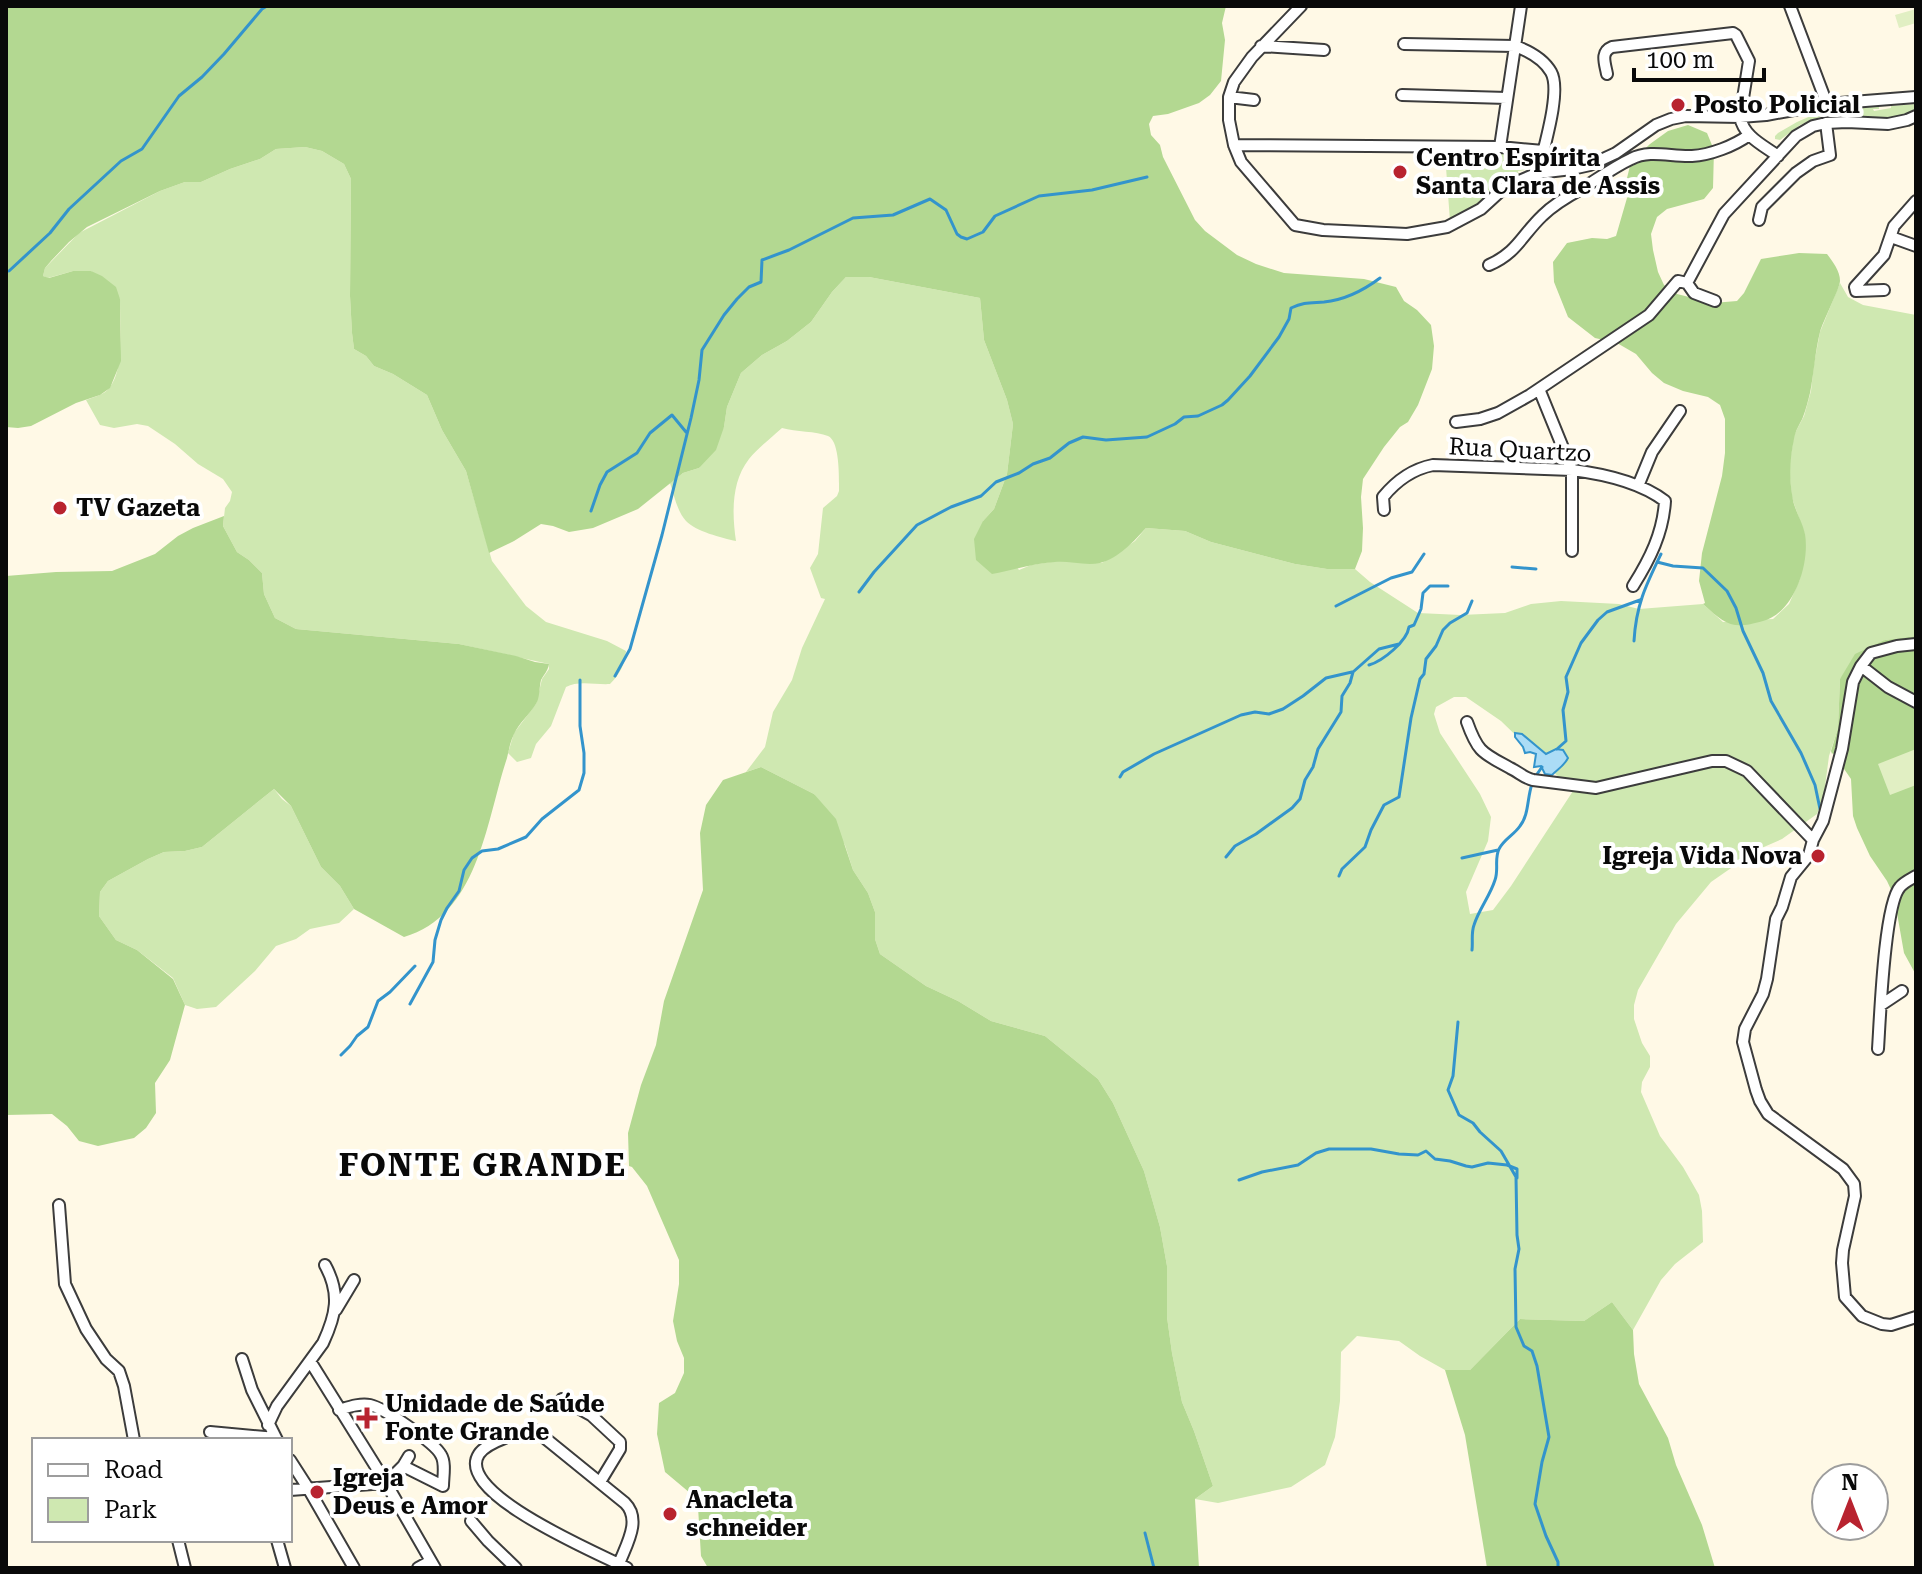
<svg xmlns="http://www.w3.org/2000/svg" width="1922" height="1574" font-family="'Roboto Serif',serif">
<rect width="100%" height="100%" fill="#fff9e6"/>
<path fill="#cfe8b1" fill-rule="evenodd" d="M1916,104V110C1911,113 1904,118 1898,120C1881,124 1847,115 1830,114L1829,109L1879,106V109H1873L1874,111L1891,108V106Z
M1827,109V114L1800,125L1780,140L1775,139V136L1778,133L1797,122Z
M305,147L322,151L344,164L351,179L350,296L352,333L354,349L366,356L374,366L393,374L427,395L442,430L466,471L492,561L526,606L546,622L607,641L626,651C625,664 620,674 610,684C596,685 578,680 566,687L551,726L536,744L531,758L517,762L508,753L514,733L536,704L542,679L549,669V664L459,644L296,629L275,618L264,594L262,573L249,560L237,552L223,526L225,508L230,501L232,492L223,479L198,464L175,444L148,426L137,424L114,428L100,425L86,400C94,397 104,395 109,388C125,370 120,323 120,299L91,271H73L48,278L43,276L45,268L79,233L160,191L185,182H201L230,169L260,159L276,149Z
M1445,154H1516L1533,165L1534,167L1533,169L1518,171L1519,176L1482,204L1450,221Z
M846,277H869L980,298L984,340L1007,400L1013,424L1007,474L994,509L983,521L1019,570L1031,565L1057,561L1102,563L1135,541L1146,528L1185,531L1211,542L1295,564L1327,569H1355L1370,582L1418,613L1461,615L1505,613L1531,604L1561,601L1619,604L1639,609L1703,604L1723,622L1773,619L1789,604L1800,579L1805,535L1792,498L1789,468L1794,435L1804,416L1811,391L1814,364L1820,332L1840,283L1848,297L1863,305L1916,315V636L1885,640L1840,679L1838,728L1829,756L1824,794L1817,814L1782,839L1757,850L1711,882L1676,924L1638,990L1634,1005V1019L1642,1043L1650,1056V1067L1642,1082L1641,1092L1660,1136L1683,1167L1699,1195L1702,1211L1703,1242L1675,1264L1661,1280L1633,1330L1612,1302L1584,1321L1520,1319L1470,1370H1445L1420,1356L1399,1341L1357,1336L1341,1352L1340,1401L1335,1437L1325,1465L1291,1487L1218,1503L1195,1499L1213,1486L1194,1431L1182,1402L1172,1353L1167,1317V1266L1160,1227L1144,1171L1113,1103L1098,1079L1045,1036L991,1021L958,1001L926,986L880,954L875,939V912L868,893L853,870L845,845L814,794L761,767L746,772L765,747L773,712L792,680L802,648L825,599L821,598L810,568L818,554L823,508L837,496L839,491C839,478 840,441 828,436C816,431 796,432 782,428C771,438 758,448 749,459C731,482 732,514 736,541C722,538 695,531 686,521C677,511 674,495 670,483L683,473L699,468L724,427L727,407L741,373L762,355L787,341L811,322L832,292ZM1454,697H1466L1501,721L1573,791L1511,886L1493,910L1470,914L1466,892L1488,841L1491,817L1480,794L1440,733L1434,714L1436,707Z
M274,789L282,799L291,806L321,867L340,886L354,909L339,923L310,929L296,939L276,946L255,971L216,1007L197,1009L185,1005L173,978L137,950L116,940L99,916L100,892L108,881L148,859L164,852L185,851L202,847Z"/>
<path fill="#b3d891" d="M6,6H1226L1222,23L1225,40L1221,81L1210,95L1199,103L1168,114L1153,116L1149,124L1151,135L1160,145L1163,157L1195,220L1205,231L1237,255L1256,264L1284,273L1364,279L1396,287L1404,301L1417,310L1431,325L1434,346L1432,369L1418,405L1408,422L1400,427L1384,447L1363,479L1361,497L1363,528L1362,551L1355,569H1327L1295,564L1211,542L1185,531L1146,528C1135,540 1118,559 1100,563C1086,566 1070,561 1055,562C1034,563 1014,570 992,574L976,560L974,539L983,521L994,509L1007,474L1013,424L1007,400L984,340L980,298L869,277H846L832,292L811,322L787,341L762,355L741,373L727,407L724,427L716,450L699,468L683,473L638,509L593,528L569,532L553,526L541,524L514,541L489,553L466,471L442,430L427,395L393,374L374,366L366,356L354,349L352,333L350,296L351,179L344,164L322,151L305,147L276,149L260,159L230,169L201,182H185L160,191L87,227L69,242L51,261L45,268L43,276L49,278L73,271H91L102,276L116,287L120,299L121,361L110,388L100,395L76,403L31,426L18,428L6,427Z
M1688,125L1707,133L1714,150L1713,188L1704,199L1667,209L1657,217L1651,234L1653,250L1658,272L1664,285L1677,294L1713,303L1737,301L1744,293L1761,259L1799,253L1827,254C1833,262 1840,271 1840,281C1840,288 1823,321 1820,332C1815,352 1814,373 1810,393C1808,401 1806,409 1803,417C1800,424 1795,431 1794,439C1790,458 1789,475 1792,494C1793,508 1802,520 1805,534C1810,564 1794,613 1763,621C1732,630 1726,625 1703,604L1705,603L1699,581L1702,553L1722,476L1725,453V419L1720,405L1708,397L1683,391L1664,383L1652,373L1636,354L1617,343L1595,338L1568,317L1554,282L1553,262L1567,243L1592,238L1607,239L1616,236L1627,198L1630,195L1627,178L1631,162L1650,144L1668,131Z
M224,516L223,526L237,552L249,560L262,573L264,594L275,618L296,629L459,644L516,656L535,662L549,664C548,671 544,674 541,680C539,688 540,697 536,704C529,715 519,723 514,734C510,742 509,750 507,758C486,821 479,915 404,937L354,909L340,886L321,867L291,806L274,789L202,847L185,851L164,852L148,859L108,881L100,892L99,916L116,940L137,950L173,979L185,1005L170,1060L155,1083L156,1113L146,1128L134,1138L98,1146L79,1141L67,1126L52,1114L6,1115V576L56,572L112,571L155,554L178,536L193,528Z
M1916,636V975L1904,953L1894,896L1887,881L1870,856L1857,828L1853,816L1851,779L1833,753L1832,754L1831,751L1838,728L1840,679L1855,654L1885,640Z
M761,767L814,794L836,819L853,870L868,893L875,912V939L880,954L926,986L958,1001L991,1021L1045,1036L1098,1079L1113,1103L1144,1171L1160,1227L1167,1266V1317L1172,1353L1182,1402L1194,1431L1213,1486L1195,1499L1199,1568H708L701,1556L698,1507L690,1493L665,1472L657,1434L659,1403L675,1393L684,1373V1358L677,1341L673,1321L679,1284V1260L647,1186L632,1167L629,1166L628,1133L641,1085L656,1045L664,1001L703,890L700,833L706,805L723,780Z
M1612,1302L1633,1330L1634,1354L1639,1384L1668,1438L1676,1465L1702,1525L1715,1568H1487L1465,1435L1445,1370H1470L1520,1319L1584,1321Z"/>
<path fill="#e1efc3" d="M1916,9V23L1899,28L1895,15Z
M1916,749V785L1890,795L1878,764Z"/>
<path fill="#abdcf6" stroke="#3394cc" stroke-width="2" d="M1515,733L1522,734L1546,754L1556,749L1563,750L1568,758C1564,766 1558,769 1552,775L1545,774L1541,766L1534,767L1536,754L1530,752L1525,753L1523,747L1515,737Z"/>
<g fill="none" stroke-linecap="round" stroke-linejoin="round">
<path stroke="#3394cc" stroke-width="3" d="M9,271L50,233L69,209L121,161L142,149L179,96L202,77L224,54L262,9L267,6
M591,511L600,485L607,472L637,453L650,433L672,415L686,432
M1657,562L1673,566L1703,568L1727,591L1736,608L1743,631L1763,673L1771,701L1801,753L1815,785L1820,809
M1512,567L1536,569
M859,592L874,572L917,525L951,507L981,496L996,482L1019,473L1033,464L1050,458L1069,443L1083,437L1106,440L1147,437L1175,424L1184,417L1198,416L1222,405L1228,400L1250,376L1279,337L1289,319L1291,308C1304,302 1310,303 1324,302C1344,300 1364,290 1380,278
M1336,606L1391,578L1412,572L1424,554
M1634,641C1636,605 1646,585 1661,554
M1369,665C1383,661 1407,641 1409,627L1414,625L1421,609L1423,593L1430,586H1448
M615,676L630,649L662,535L691,418L699,380L702,350L724,315L737,299L749,287L761,282L762,260L789,250L853,218L893,215L930,199L946,210L957,234L961,237L967,239L983,232L995,216L1039,196L1092,190L1147,177
M1557,749L1566,741L1563,710L1568,692L1566,677L1581,643L1598,620L1607,612L1640,600
M1120,777L1123,772L1154,754L1241,715L1255,712L1269,714L1283,709L1303,696L1326,678L1352,672
M1535,777L1542,767
M1226,857L1235,846L1256,834L1292,808L1300,799L1305,780L1313,767L1318,749L1341,712L1342,696L1350,683L1353,672L1379,649L1399,644
M1462,858L1498,850
M1339,876L1342,869L1365,847L1371,830L1384,805L1399,797L1411,718L1420,679L1424,674L1426,659L1436,646L1443,630L1450,623L1467,613L1472,601
M1472,950C1473,942 1471,933 1474,925C1479,909 1490,896 1495,880C1499,869 1494,860 1499,849C1504,839 1514,835 1520,826C1529,815 1527,798 1532,784
M410,1004L433,962L435,940L441,920L447,908L459,891L464,870L472,858L482,851L498,849L526,837L542,819L579,790L584,773V753L580,726V680
M1458,1022L1453,1076L1448,1090L1459,1115L1473,1123L1480,1132L1501,1151L1516,1177L1517,1235L1519,1249L1515,1269L1516,1327L1524,1346L1532,1351L1537,1366L1549,1437L1542,1462L1535,1504L1546,1536L1558,1562V1568
M341,1055L350,1046L357,1036L368,1027L378,1001L390,992L415,966
M1239,1180L1262,1172L1298,1165L1316,1153L1329,1149H1371L1399,1154L1418,1155L1426,1151L1435,1159L1450,1161L1466,1166L1472,1167L1488,1163L1507,1165L1517,1169V1178
M1145,1533L1154,1568"/>
<defs>
<path id="street" d="M1301,6L1252,57L1234,82L1229,97V120L1234,145L1241,162L1295,225L1323,230L1407,234L1447,227L1481,209L1505,187L1538,173L1572,169L1590,165L1616,153L1656,125L1671,119L1686,116L1740,117L1766,115L1827,104L1916,97
M1790,6L1827,104
M1404,44L1515,46C1529,51 1543,58 1551,72C1562,91 1543,150 1538,173
M1261,46L1324,50
M1607,74C1605,63 1600,52 1612,47L1733,33L1736,35L1749,61L1740,117C1744,137 1763,145 1778,156
M1402,95L1507,98
M1229,97L1254,100
M1234,145L1500,147L1543,151
M1500,147L1521,6
M1759,220L1762,207L1796,173L1813,161L1830,155L1826,123
M1891,237L1916,246
M1489,265C1517,253 1522,235 1542,216C1554,204 1568,196 1583,188C1599,178 1614,167 1631,159C1650,149 1671,157 1692,156C1710,155 1734,146 1749,135
M1884,290L1856,291L1855,287L1884,255L1894,226L1916,201
M1715,301L1694,293L1687,283L1724,214L1796,136L1813,126L1826,123L1847,122L1888,124L1907,120L1916,116
M1539,389L1572,470V551
M1456,422L1480,419L1498,413L1530,395L1649,315L1678,281L1687,283
M1638,486L1652,452L1680,411
M1384,510L1383,497C1396,481 1413,469 1433,465L1572,470C1604,474 1640,482 1665,501C1663,533 1650,559 1633,586
M1916,644L1897,646L1871,653L1861,666L1853,682L1842,749L1823,821L1813,840L1809,855L1791,877L1782,907L1776,919L1767,979L1763,994L1745,1029L1743,1042L1756,1090L1760,1101L1768,1114L1843,1169L1854,1184L1855,1196L1843,1250L1842,1263L1845,1297L1862,1316L1882,1324L1891,1325L1916,1317
M1861,666L1888,687L1916,702
M1467,722C1478,753 1483,753 1510,768C1519,772 1524,778 1533,780L1596,788L1712,761H1726L1747,771L1813,840
M1881,1005L1902,991
M1878,1049C1880,1020 1884,905 1900,887C1904,882 1911,879 1916,876
M59,1205L65,1284L86,1329L106,1359L119,1371L124,1386L134,1440
M336,1310L354,1280
M242,1359L252,1390L277,1440
M310,1361L386,1483L435,1568
M562,1399L591,1415L620,1442V1449L600,1482
M339,1410C349,1407 360,1403 370,1405C384,1408 435,1443 441,1455C446,1463 443,1477 443,1486L403,1466
M268,1425L277,1406L323,1343C336,1315 341,1294 325,1265
M210,1432L276,1438
M290,1460L308,1488L354,1568
M386,1483L403,1466L409,1456
M290,1490L386,1483
M471,1521L488,1541L516,1568
M178,1540L185,1568
M277,1540L285,1568
M619,1564C626,1545 642,1520 625,1503L535,1430C521,1431 487,1442 479,1454C453,1493 600,1554 627,1568
M418,1568L431,1561"/>
</defs>
<use href="#street" stroke="#3c3c3c" stroke-width="14"/>
<use href="#street" stroke="#fff" stroke-width="10"/>
</g>
<g fill="#b8232f" stroke="#fff" stroke-width="3">
<circle cx="1678" cy="105" r="8"/>
<circle cx="1400" cy="172" r="8"/>
<circle cx="60" cy="508" r="8"/>
<circle cx="1818" cy="856" r="8"/>
<path d="M363 1406h8v8h8v8h-8v8h-8v-8h-8v-8h8z"/>
<circle cx="317" cy="1492" r="8"/>
<circle cx="670" cy="1514" r="8"/>
</g>
<g text-anchor="middle" dominant-baseline="central" stroke-width="8" stroke-linejoin="round" paint-order="stroke">
<g font-size="24" font-weight="bold" fill="#090909" stroke="#fff" text-anchor="start">
<text x="1694" y="105">Posto Policial</text>
<text x="1416" y="158">Centro Espírita<tspan x="1416" dy="28">Santa Clara de Assis</tspan></text>
<text x="76" y="508">TV Gazeta</text>
<text x="1802" y="856" text-anchor="end">Igreja Vida Nova</text>
<text x="385" y="1404">Unidade de Saúde<tspan x="385" dy="28">Fonte Grande</tspan></text>
<text x="333" y="1478">Igreja<tspan x="333" dy="28">Deus e Amor</tspan></text>
<text x="686" y="1500">Anacleta<tspan x="686" dy="28">schneider</tspan></text>
</g>
<g font-size="24" fill="#090909" stroke="#fff">
<text transform="translate(1520 450) rotate(3)">Rua Quartzo</text>
</g>
<g font-size="32" font-weight="bold" letter-spacing="2" fill="#090909" stroke="#fff">
<text x="483" y="1165">FONTE GRANDE</text>
</g>
</g>
<rect width="1922" height="1574" fill="none" stroke="#090909" stroke-width="16"/>
<rect x="32" y="1438" width="260" height="104" fill="#ffffff" stroke="#9d9d9d" stroke-width="2"/>
<rect x="48" y="1464" width="40" height="12" fill="#ffffff" stroke="#9d9d9d" stroke-width="2"/>
<text x="104" y="1478" font-size="24" fill="#090909">Road</text>
<rect x="48" y="1498" width="40" height="24" fill="#cfe8b1" stroke="#9d9d9d" stroke-width="2"/>
<text x="104" y="1518" font-size="24" fill="#090909">Park</text>
<g transform="translate(1850 1502)"><circle r="38" fill="#ffffff" stroke="#9d9d9d" stroke-width="2"/>
<path d="M0-6L14 30L0 20L-14 30Z" fill="#b8232f"/>
<text y="-12" font-size="22" font-weight="bold" text-anchor="middle" fill="#090909">N</text>
</g>
<path d="M1634 68v12h130v-12" fill="none" stroke="#090909" stroke-width="4"/>
<text x="1646" y="68" font-size="24" fill="#090909" stroke="#ffffff" stroke-width="6" paint-order="stroke">100 m</text>
</svg>
